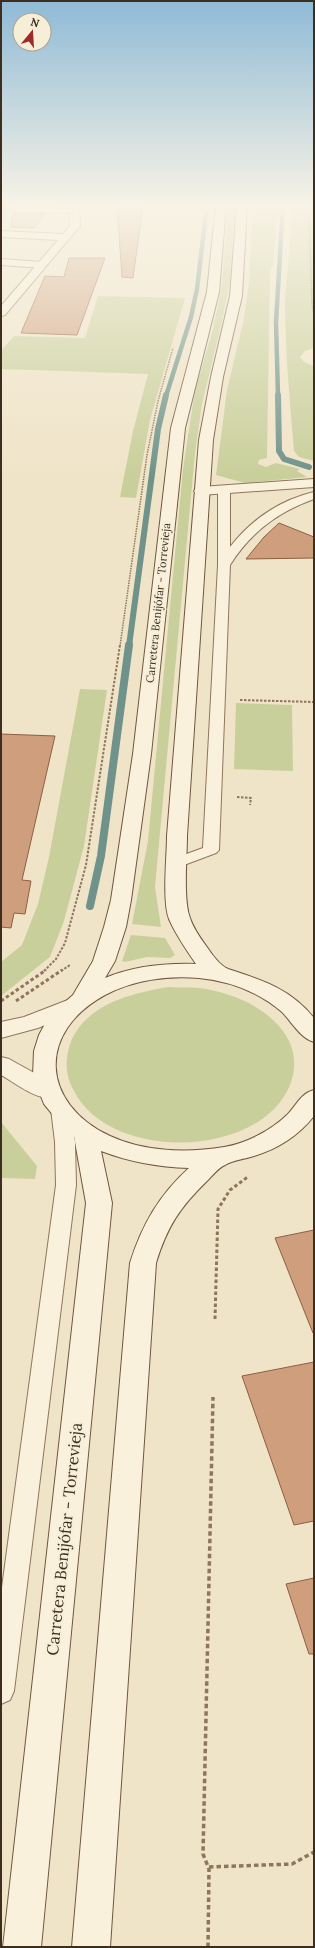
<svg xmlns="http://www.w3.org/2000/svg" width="315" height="1948" font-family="Lora,serif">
<rect width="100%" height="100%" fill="#f0e4c8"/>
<path fill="#c9cf9b" d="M229,205H235L230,282L221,326L202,404L195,453L155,887L161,927L132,924L148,841L183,469L195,390L213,329L221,290Z
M253,205H278L273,266L270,270L267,458L259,460L258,464L266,467L276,463L300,469L297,471L307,477L245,483L216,475L227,390L244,319L249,282Z
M291,205H314V348L305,351L300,357L304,362L314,366V461L299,457L294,451C290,401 285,352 285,302C286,270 293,236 291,205Z
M98,296L185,298L150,420L136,498L120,497L133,431L148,374L1,369V351L14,336L85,338Z
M80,689L107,690L84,846L64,921L50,957L1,996V962L22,945L38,904L49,857Z
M236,703L292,705L293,771L234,769Z
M131,935L165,938L175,955L170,958L147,957L125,962L122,961Z
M169,987C179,988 189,987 199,988C233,992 275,1010 290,1043C298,1062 294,1082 283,1098C242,1159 108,1158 74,1091C65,1075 65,1061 70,1044C85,1004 132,993 169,987Z
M1,1122L37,1166L35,1179L1,1178Z"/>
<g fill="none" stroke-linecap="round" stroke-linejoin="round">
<path stroke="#6f938a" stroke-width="4.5" d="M166,396L191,317L197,289L207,205
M278,396L276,322L283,205"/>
<path stroke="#6f938a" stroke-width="6" d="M278,395L279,451L284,459L309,467
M129,646L158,429L166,395"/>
<path stroke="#6f938a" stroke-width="8" d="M90,906L101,856L129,645"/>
</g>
<path fill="#cf9f7d" stroke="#8d5f41" d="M117,205H143L133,278L122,277Z
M12,213L45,214L34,228L11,227Z
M69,258H105L77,335L21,333L45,276L64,277Z
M279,523L314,537V558L246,559L264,537Z
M1,734L55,736L22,880L31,881L25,914L14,913L11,928L1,927Z
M314,1230V1332L313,1333L275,1238Z
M314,1362V1521L294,1525L242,1376Z
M314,1578V1654H309L286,1584Z"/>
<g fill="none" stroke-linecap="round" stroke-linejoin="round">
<defs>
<path id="lane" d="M1,207L74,209L78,211L74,213L1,211Z
M1,259L42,262L46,265L42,268L1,265Z
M224,487L230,490V547C251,520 280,500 314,492V499C278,512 251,532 230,565L219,850L216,853L176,868L170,866L168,863L170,860L203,848L218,565V490Z
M60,1102L67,1104L69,1109L75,1142L76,1185L14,1691L10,1700L1,1704V1595L56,1185L55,1142L51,1109L53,1104Z"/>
<path id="street" d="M69,205H79L80,226L5,315L1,316V306L58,240L1,237V231L63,234L70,226Z
M314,479V487L201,495L196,494L194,491L196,488L201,487Z
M73,998L81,1000L84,1005L81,1010L38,1028L1,1038V1022L24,1017Z
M1,1057L9,1059L56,1085L60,1091L56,1097C38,1102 17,1084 1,1075Z"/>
<path id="secondary" d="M216,205H226L219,292L185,428L151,754L131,900L126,927L115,961L105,978C134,966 166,963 196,964C186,949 176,935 169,919C162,901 167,856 167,836L199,440L211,377L230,296L237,205H247L242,296L223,377L213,440L187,836C187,857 183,900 190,918C194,930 202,940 209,950C213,956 221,966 228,969C262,980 291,989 314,1018V1042C300,1038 292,1022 282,1012C259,992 229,981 199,978C168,975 133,980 105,995C37,1032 40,1103 110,1136C144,1152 187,1153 224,1147C247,1143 270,1131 287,1115C296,1106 301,1093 314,1090V1116C299,1135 278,1149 254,1156C245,1159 233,1160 225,1165C218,1168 212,1176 207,1181C180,1207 167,1227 156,1263L110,1947H72L130,1263C142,1225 159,1195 189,1168C158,1167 130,1162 101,1151L112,1203L41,1947H3L86,1203L74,1136L67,1132L44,1104L33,1076L34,1051L39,1035L46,1022L57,1009L73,995L93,961L104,927L111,900L133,754L171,428L207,292Z"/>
</defs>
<use href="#lane" stroke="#8d765c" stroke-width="2"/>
<use href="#street" stroke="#8d765c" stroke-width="2"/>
<use href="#secondary" stroke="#6f573f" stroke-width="2"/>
<path stroke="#8d765c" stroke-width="1.5" stroke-dasharray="1.5 1" stroke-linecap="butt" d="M314,207L309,213L312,305L314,316
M120,646L147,455L158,401L173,348"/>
<path stroke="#8d765c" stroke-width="2" stroke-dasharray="2.5 1.5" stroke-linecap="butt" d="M240,700L314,702
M237,797L251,798L250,805
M44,971L56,959L65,943L86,865L120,645
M61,971L70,965"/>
<path stroke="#8d765c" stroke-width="3" stroke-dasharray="3.5 2.5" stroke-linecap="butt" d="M1,1001L46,970
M16,1001L62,970
M215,1319L218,1209L230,1190L249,1176"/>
<path stroke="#8d765c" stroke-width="3.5" stroke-dasharray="4.5 3" stroke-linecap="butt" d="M209,1867L292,1864L314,1852
M208,1947L209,1869L203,1854L213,1397"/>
<use href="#lane" fill="#faf1dc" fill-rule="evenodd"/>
<use href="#street" fill="#faf1dc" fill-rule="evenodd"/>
<use href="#secondary" fill="#faf1dc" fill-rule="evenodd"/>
</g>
<linearGradient id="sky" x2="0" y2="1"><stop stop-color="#8fbad6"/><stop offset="0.43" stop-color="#f8f3e6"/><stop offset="1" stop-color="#f8f3e6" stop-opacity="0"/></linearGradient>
<rect width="315" height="477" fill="url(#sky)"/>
<g text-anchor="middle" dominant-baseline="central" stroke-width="4" stroke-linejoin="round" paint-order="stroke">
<g font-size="11" fill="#3d2e20" stroke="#f7eed8">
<text transform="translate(158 603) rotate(-84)">Carretera Benijófar - Torrevieja</text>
</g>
<g font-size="16" fill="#3d2e20" stroke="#f7eed8">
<text transform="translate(64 1539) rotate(-84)">Carretera Benijófar - Torrevieja</text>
</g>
</g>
<rect width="315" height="1948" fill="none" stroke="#3d2e20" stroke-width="4"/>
<g transform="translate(32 32) rotate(18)"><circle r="19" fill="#f7eed8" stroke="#ada18e"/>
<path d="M0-3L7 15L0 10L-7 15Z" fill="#9e2a2b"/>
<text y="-6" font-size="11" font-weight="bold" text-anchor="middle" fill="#3d2e20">N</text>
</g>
</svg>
